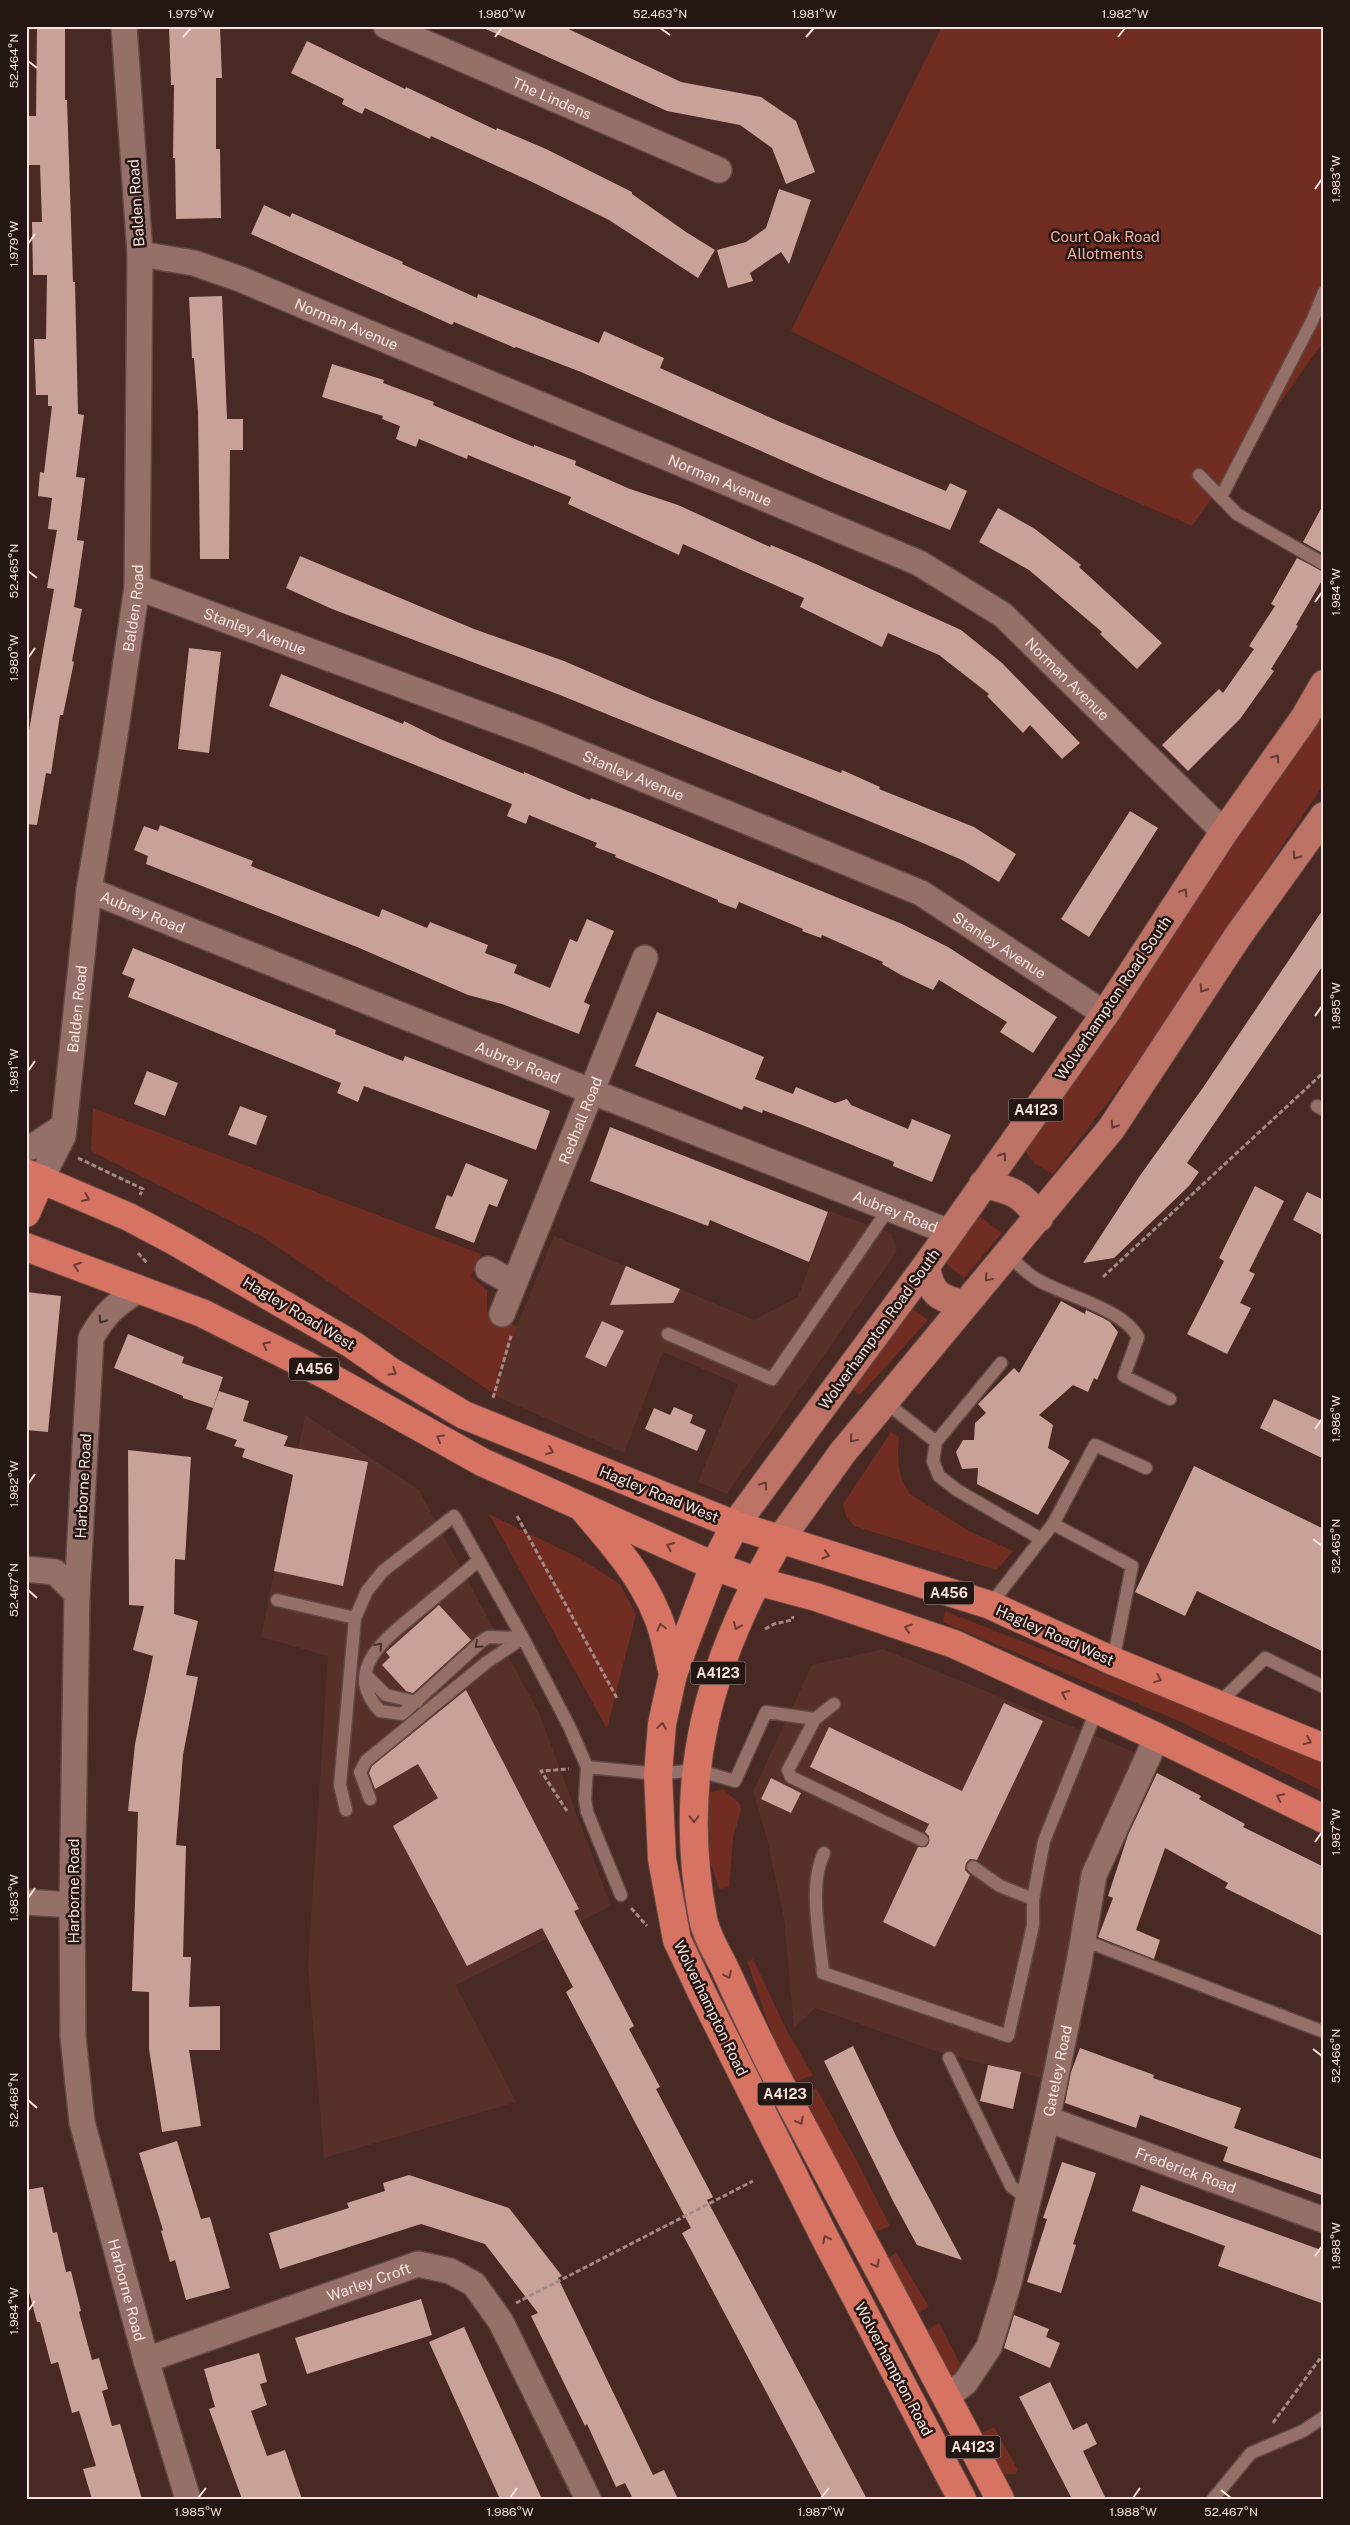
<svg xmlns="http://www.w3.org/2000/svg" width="1350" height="2525" font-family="'Public Sans',sans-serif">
<rect width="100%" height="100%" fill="#482923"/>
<path fill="#573029" d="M829,1211L891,1233L897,1251L727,1494L698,1482L738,1384L663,1352L624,1453L500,1398L497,1374L554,1236L754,1320L798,1297Z
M305,1415L419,1490L539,1713L611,1906L456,1985L516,2102L324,2158L308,1967L328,1656L261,1637Z
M883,1649L1139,1754L1046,2079L941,2053L815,2008L794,2028L784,1919L767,1839L753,1791L812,1665Z"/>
<path fill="#722d22" d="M942,26H1324V341L1192,526L1100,486L791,331Z
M1324,703V784L1130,1073L1053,1174L1035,1164L1024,1150L1113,1028Z
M93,1108L481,1254L471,1276L487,1290V1311L517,1327L497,1374L500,1398L261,1236L91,1151Z
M979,1216L1002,1233L964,1278L945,1263Z
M909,1306L928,1320L860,1395L851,1388Z
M891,1432L899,1437C897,1458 897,1475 910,1494L969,1531L1013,1551L997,1570L854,1526L846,1516L843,1504Z
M489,1514L579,1558L620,1584L636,1614L607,1729Z
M945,1611L1324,1761V1792L1179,1721L943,1622Z
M723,1789L740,1804L741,1810L733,1838L729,1887L719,1889L710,1861L708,1793Z
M753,1959L787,2031L813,2075L795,2082C772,2044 762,2002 747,1961Z
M816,2088L856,2159L890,2226L873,2233L804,2096Z
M896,2252L929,2307L916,2314L888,2259Z
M939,2323L965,2373L952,2380L925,2331Z
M994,2427L1018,2470L1015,2474H999L978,2435Z"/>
<path fill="#c8a199" d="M37,26H65V100H67L73,282H75L78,414L84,415L76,477L85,478L77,540L84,541L74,607L82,609L72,661L74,662L63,715H60L51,774L46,773L37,825L26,824V747L54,589L47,588L57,530L48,529L52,498L38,496L40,472L44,473L52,406H48V395H36L34,339H46L47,275H33L32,222H42L40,165H28L26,116H36Z
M169,26H220L222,78H216V149H220L221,218L176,219L175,158H173L174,85H171Z
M479,26H562L681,82L761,97L796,121L815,172L786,184L772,148L740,125L667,111Z
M307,41L405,89L406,87L496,130L497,128L546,149L632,192V194L686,232L715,250L698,278L609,220L530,181L431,136L430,139L365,108L362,114L342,104L344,99L291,73Z
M779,189L811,200L789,264L781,252L750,273L753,281L728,288L717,250L746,242L766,228Z
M264,205L290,217L292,213L403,262L402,264L477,298L478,294L599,343L604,331L664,358L660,368L780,422L946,491L950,483L967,491L950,530L827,480L581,372L516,347L515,348L454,322L452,325L251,234Z
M222,296L227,419H243V450H230L229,559H200L198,412L194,358H192L189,297Z
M332,364L384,380L383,383L434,402L433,405L534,447V445L576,461L575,465L630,489L678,505L770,547L771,545L818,565L961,630L1002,663L1080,743L1062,759L1030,725L1023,733L987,696L989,694L939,655L888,633L882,647L800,607L804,598L683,544L679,555L568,504L571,497L468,455L467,459L419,439L416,447L396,439L400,426L382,419L383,416L322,397Z
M1324,503V554L1303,542Z
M998,508L1035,529L1081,565L1079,567L1162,643L1137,669L1100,634L1102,632L1029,570L979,542Z
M300,556L474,629L564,661L652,699L841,773L842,770L880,787L879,789L974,827L1016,854L999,882L962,860L918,841L560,695L332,609L286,588Z
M1297,558L1324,572V577L1296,625L1298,626L1271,669L1274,671L1240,719L1188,771L1162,745L1219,689L1223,693L1254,649L1249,646L1275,606L1271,604Z
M189,648L221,652L209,753L178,749Z
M281,674L403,724L404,721L440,739L524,774V772L590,800L591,798L633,814L902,924L948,947L1057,1017L1033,1053L1000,1032L1007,1022L939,980L933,990L901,975L882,964L883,962L822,935L821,938L802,931L803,929L739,902L736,909L718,902V900L615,857L616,855L595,847L597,843L529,815L526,824L507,816L512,804L269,706Z
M1130,811L1158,828L1089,937L1061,919Z
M160,825L253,861L251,866L379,917L382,909L427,928L430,922L488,945L485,953L517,965L514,973L550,988L570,939L577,942L587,919L614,931L584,1002L590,1005L579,1034L502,1004L468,995L357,947L146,864L148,856L134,850L144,826L158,831Z
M1324,908V964L1187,1163L1199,1172L1189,1186L1114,1258L1083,1263L1139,1177L1202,1089Z
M133,948L336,1030L335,1034L403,1061L405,1056L550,1111L536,1150L364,1086L358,1102L337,1093L341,1083L128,997L135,979L122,974Z
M657,1012L764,1057L755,1079L793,1094L796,1087L835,1103L847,1099L851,1105L908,1129L912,1119L951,1135L932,1182L893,1166L894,1162L820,1132L763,1110L762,1113L744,1106L742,1110L635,1066Z
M147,1071L178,1083L165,1116L134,1104Z
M240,1106L267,1116L256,1145L228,1135Z
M610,1127L828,1212L809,1262L710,1220L708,1226L590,1181Z
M466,1163L508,1180L497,1207L489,1204L474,1243L435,1228L447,1195L452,1197Z
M1255,1186L1284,1201L1249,1271L1255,1274L1240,1303L1251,1308L1227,1354L1187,1334L1224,1261L1219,1258Z
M1307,1192L1324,1200V1236L1293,1220Z
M626,1266L680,1289L673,1303L610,1305Z
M26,1292L61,1296L48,1432L26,1430Z
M1061,1301L1085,1314L1086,1310L1103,1318L1110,1322L1118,1332L1097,1380L1094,1378L1088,1392L1073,1385L1039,1415L1053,1425L1048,1448L1070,1461L1038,1515L977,1484L978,1468L962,1469L956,1452L963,1440H974L975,1423L986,1413L978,1404L1014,1368L1019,1373Z
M602,1321L624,1331L606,1367L585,1357Z
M128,1334L184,1357L182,1363L223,1377L213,1408L183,1398V1396L114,1368Z
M219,1391L249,1401L243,1421L288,1436L284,1446L368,1462L343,1586L274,1571L293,1475L242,1457L245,1449L234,1446L237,1440L206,1429Z
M1274,1399L1324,1422V1459L1260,1428Z
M674,1407L693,1415L690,1423L706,1430L697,1451L645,1429L654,1408L670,1415Z
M128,1450L191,1457L185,1560L175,1559L174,1614L198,1621L186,1675L198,1677L183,1755L176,1845L186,1846L183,1957H191L189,2007L220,2006V2050H189L201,2126L162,2132L149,2049V1992L132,1991L138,1812L128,1811L135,1744L153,1656L133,1650L144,1606L129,1605Z
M1194,1466L1324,1529V1652L1197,1591L1185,1616L1135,1592Z
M439,1605L471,1640L413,1693L406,1691L382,1665L390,1657L386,1652Z
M466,1690L579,1909L574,1911L634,2026L629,2029L660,2087L656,2089L713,2197L707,2200L867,2499H823L682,2233L691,2228L566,1992L573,1987L542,1928L467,1966L393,1826L438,1798L418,1764L375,1789L369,1773L372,1766Z
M1004,1703L1043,1721L977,1860L970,1859L966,1863L965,1870L970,1875L935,1947L883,1922L918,1847H926L929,1843V1836L925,1832L929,1824L810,1767L829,1727L962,1791Z
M1157,1773L1201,1796L1199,1799L1245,1824L1243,1827L1324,1867V1937L1225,1888L1228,1883L1165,1848L1136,1930L1160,1940L1154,1959L1098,1937L1113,1898L1108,1896L1128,1835Z
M771,1778L801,1793L791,1813L761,1799Z
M853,2046L897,2138L962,2260L917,2245L893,2201L824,2061Z
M1080,2048L1154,2075L1153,2078L1241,2108L1234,2128L1324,2160V2196L1223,2161L1228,2147L1140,2115L1136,2128L1065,2103L1071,2072Z
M988,2065L1021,2072L1013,2109L980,2101Z
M177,2141L201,2219L210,2217L230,2288L186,2300L175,2260L170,2262L161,2231L163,2230L139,2153Z
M1062,2162L1096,2173L1073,2244L1076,2245L1061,2293L1027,2282L1047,2219L1043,2218Z
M409,2175L509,2208L562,2276L558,2278L653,2475L664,2470L678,2499H633L625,2483L616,2487L587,2424L585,2426L531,2316L538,2313L485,2244L421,2224L280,2269L269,2233L349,2208L347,2203L385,2191L383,2183Z
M1141,2185L1324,2251V2304L1218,2266L1225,2246L1132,2211Z
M43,2187L53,2233L57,2232L66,2272L71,2271L81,2311L79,2312L92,2360L99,2358L108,2389L102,2391L112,2426L120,2424L142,2499H92L83,2469L96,2466L79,2411L72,2413L58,2362L51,2364L40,2322H37L26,2281V2190Z
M421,2299L432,2335L307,2374L295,2338Z
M1014,2315L1049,2329L1046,2337L1060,2343L1050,2368L1004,2348Z
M464,2327L487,2378L542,2499H500L484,2464L429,2342Z
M259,2353L267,2382L260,2384L267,2405L251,2411L267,2456L285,2450L302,2499H242L209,2409L215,2407L204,2369Z
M1050,2382L1073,2430L1087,2423L1097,2444L1083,2451L1106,2499H1072L1019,2397Z"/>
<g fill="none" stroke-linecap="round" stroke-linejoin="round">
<defs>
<path id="lane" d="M1199,475L1237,514L1324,564
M1221,497L1313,319L1324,292
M1317,1106L1324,1110
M1008,1255C1017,1263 1027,1274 1038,1280C1065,1296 1122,1308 1138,1337L1124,1376L1170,1399
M668,1334L772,1379L889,1208
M1001,1363L936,1442L933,1461L939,1476L957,1490L1041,1539
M884,1401L936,1442
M1053,1524L1095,1445L1146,1468
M479,1560C460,1577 440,1593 420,1610C390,1635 340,1669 380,1711L402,1714L482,1641L488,1637L523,1638
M277,1600L355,1618
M990,1605L1053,1524L1132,1566L1113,1661
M366,1675L386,1695L417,1702
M834,1704L815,1719L788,1770L791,1777L922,1840
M1218,1704L1265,1658L1324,1687
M587,1767L658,1774L696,1770L735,1781L766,1712L815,1719
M370,1799L360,1772L366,1761L487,1662L523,1638
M346,1810L340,1785L355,1618L367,1591L383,1571L454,1516L523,1638L569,1726L587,1767L585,1799L587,1812L621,1895
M824,1853C808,1885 820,1938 823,1973L1008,2036L1033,1925V1899L1044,1841L1097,1709
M973,1867L1000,1886L1033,1899
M1083,1943L1096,1945L1324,2032
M949,2058L1011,2186L1028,2200
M1213,2499L1251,2453L1303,2431L1324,2417"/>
<g id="street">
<path id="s1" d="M386,26L719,170"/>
<path id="s2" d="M140,254L194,263L240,279L919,563L1003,615L1224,832"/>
<path id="s3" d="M137,587L536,735L921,893L1105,1014"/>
<path id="s4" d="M89,890L593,1092L949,1232"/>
<path d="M26,1148L34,1146L64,1126"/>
<path id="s5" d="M41,1179L63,1136L89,890L115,735L137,587L140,254L124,26"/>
<path d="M488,1269L513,1283"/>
<path id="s6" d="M140,1289C115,1305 106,1312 91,1338L77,1594L72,1905L73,2037L82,2122L146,2360L188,2499"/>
<path id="s7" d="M502,1314L645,958"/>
<path d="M26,1569L55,1572L77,1594"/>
<path d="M26,1902L72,1905"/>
<path id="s8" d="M1047,2119L1324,2220"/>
<path id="s9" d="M146,2360L418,2264L450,2271L474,2284L501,2322L588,2499"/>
<path id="s10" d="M947,2396L965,2383L989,2347L1009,2282L1047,2119L1079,1963L1094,1875L1157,1737"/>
</g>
<path id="primary" d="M983,1184C1012,1190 1022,1193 1039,1218
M926,1266C930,1293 939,1299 965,1304
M735,1525L926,1266L1105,1014L1224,832L1305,717L1324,684
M779,1541L843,1452L1111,1129L1238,936L1324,816"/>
<path id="highway" d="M26,1173L129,1217L176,1242L353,1345L390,1371L464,1415L735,1525L990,1605L1113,1661L1324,1748
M26,1213L41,1179
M26,1247L202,1313L328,1376L482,1462L714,1566L756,1581L816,1597L954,1644L1157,1737L1324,1819
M585,1511C613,1544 641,1575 657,1615C665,1633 668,1655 673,1674
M735,1525L714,1566L673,1674L662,1724L658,1774L662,1859L677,1940L702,1993L827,2242L962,2499
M779,1541C709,1662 676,1778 703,1918C706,1936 718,1954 726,1971C747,2017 769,2063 793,2108C862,2238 932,2368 1000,2499"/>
</defs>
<use href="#lane" stroke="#624743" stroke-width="15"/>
<use href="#street" stroke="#624743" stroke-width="28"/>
<use href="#primary" stroke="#624743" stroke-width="30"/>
<use href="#highway" stroke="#624743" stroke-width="30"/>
<path stroke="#a48a85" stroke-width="3" stroke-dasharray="5 2.5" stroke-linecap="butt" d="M78,1158L143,1189L140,1195
M138,1253L147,1263
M1103,1277L1324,1072
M493,1398L511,1336
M517,1516L618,1700
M765,1629L774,1624L792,1620L793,1616
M567,1811L541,1771L569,1769
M631,1908L647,1926
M516,2303L753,2181
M1273,2423L1324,2353"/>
<use href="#lane" stroke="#947069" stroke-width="12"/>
<use href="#street" stroke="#947069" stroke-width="25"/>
<use href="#primary" stroke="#bc7265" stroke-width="28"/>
<use href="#highway" stroke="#d77362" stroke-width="28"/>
</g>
<defs><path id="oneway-chevron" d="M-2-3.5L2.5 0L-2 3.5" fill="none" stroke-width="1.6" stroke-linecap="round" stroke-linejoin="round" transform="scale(1.25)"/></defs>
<g stroke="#613b34">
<use href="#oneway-chevron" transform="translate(1276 758) rotate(-55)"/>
<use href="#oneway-chevron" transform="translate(1296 856) rotate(126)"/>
<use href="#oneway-chevron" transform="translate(1184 892) rotate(-57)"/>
<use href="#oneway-chevron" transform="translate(1203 989) rotate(123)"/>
<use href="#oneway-chevron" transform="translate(1114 1125) rotate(125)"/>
<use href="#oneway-chevron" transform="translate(1003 1156) rotate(-54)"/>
<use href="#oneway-chevron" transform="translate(988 1278) rotate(131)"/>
<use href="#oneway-chevron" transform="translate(853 1439) rotate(130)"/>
<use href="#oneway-chevron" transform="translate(764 1485) rotate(-54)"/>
</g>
<g stroke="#6c3b33">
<use href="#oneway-chevron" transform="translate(86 1198) rotate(23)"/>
<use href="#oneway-chevron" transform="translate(77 1266) rotate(-160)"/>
<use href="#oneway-chevron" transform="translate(266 1345) rotate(-153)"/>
<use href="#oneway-chevron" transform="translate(393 1372) rotate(32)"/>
<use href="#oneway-chevron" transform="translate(440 1438) rotate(-151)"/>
<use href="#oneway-chevron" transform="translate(550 1451) rotate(22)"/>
<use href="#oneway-chevron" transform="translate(670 1546) rotate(-156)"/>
<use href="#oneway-chevron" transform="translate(826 1555) rotate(17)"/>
<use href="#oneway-chevron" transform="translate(737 1626) rotate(113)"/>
<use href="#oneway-chevron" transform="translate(661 1627) rotate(-105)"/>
<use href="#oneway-chevron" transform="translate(908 1628) rotate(-162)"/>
<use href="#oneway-chevron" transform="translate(1158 1679) rotate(22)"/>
<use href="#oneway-chevron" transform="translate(1065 1694) rotate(-155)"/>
<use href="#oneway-chevron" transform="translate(662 1726) rotate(-82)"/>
<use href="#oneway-chevron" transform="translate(1308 1741) rotate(22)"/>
<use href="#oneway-chevron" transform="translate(1280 1797) rotate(-154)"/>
<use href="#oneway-chevron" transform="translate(694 1819) rotate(90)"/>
<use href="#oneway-chevron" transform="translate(728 1975) rotate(65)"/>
<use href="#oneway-chevron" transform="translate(800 2121) rotate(62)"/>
<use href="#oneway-chevron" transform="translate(826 2239) rotate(-117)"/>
<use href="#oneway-chevron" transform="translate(876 2264) rotate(62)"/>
</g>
<g stroke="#46312d">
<use href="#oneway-chevron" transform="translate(102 1320) rotate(125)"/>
<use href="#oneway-chevron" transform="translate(478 1645) rotate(138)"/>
<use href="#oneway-chevron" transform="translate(379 1646) rotate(-49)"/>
</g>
<path fill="none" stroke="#f7e2de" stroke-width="2" d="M660,28L670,35M183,37L191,28M495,37L502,28M806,37L814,28M1118,37L1125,28M28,61L37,68M1315,189L1322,179M28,244L35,234M28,571L37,578M1315,602L1322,592M28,658L35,648M1315,1016L1322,1006M28,1071L35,1061M1315,1429L1322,1419M28,1484L35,1474M1313,1539L1322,1546M28,1590L37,1598M1315,1842L1322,1832M28,1898L35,1888M1313,2049L1322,2056M28,2100L37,2108M1315,2256L1322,2246M28,2311L35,2301M1221,2490L1231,2498M198,2498L206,2488M510,2498L517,2488M821,2498L829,2488M1133,2498L1140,2488"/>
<g text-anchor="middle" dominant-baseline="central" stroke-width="5" stroke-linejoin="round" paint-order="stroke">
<g fill="#241613" stroke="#b8a5a1" stroke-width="1">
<rect x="1008.5" y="1098.5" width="55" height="23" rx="4"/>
<rect x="289" y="1357.5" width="50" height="23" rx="4"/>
<rect x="924" y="1581.5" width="50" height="23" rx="4"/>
<rect x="690.5" y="1661.5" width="55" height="23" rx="4"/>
<rect x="757.5" y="2082.5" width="55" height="23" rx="4"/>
<rect x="945.5" y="2435.5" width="55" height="23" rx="4"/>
</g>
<g font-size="14" font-weight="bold" fill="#f7e2de">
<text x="1036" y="1110">A4123</text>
<text x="314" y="1369">A456</text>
<text x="949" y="1593">A456</text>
<text x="718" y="1673">A4123</text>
<text x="785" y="2094">A4123</text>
<text x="973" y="2447">A4123</text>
</g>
<g font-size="15" fill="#f7e2de" stroke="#241613">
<text stroke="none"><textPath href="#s1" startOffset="181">The Lindens</textPath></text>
<text transform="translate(136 203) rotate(-94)">Balden Road</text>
<text stroke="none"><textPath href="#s2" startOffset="219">Norman Avenue</textPath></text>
<text stroke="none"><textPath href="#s2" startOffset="624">Norman Avenue</textPath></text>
<text stroke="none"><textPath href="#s5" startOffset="581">Balden Road</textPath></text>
<text stroke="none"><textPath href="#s3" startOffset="126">Stanley Avenue</textPath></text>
<text stroke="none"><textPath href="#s2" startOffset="1029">Norman Avenue</textPath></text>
<text stroke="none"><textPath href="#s3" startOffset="531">Stanley Avenue</textPath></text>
<text stroke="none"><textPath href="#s4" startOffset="58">Aubrey Road</textPath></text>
<text stroke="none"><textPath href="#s3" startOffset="936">Stanley Avenue</textPath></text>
<text transform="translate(1113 998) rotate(-56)">Wolverhampton Road South</text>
<text stroke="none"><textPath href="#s5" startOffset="176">Balden Road</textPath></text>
<text stroke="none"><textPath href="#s4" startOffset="462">Aubrey Road</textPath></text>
<text stroke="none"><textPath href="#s7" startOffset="209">Redhall Road</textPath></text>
<text stroke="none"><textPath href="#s4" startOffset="868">Aubrey Road</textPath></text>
<text transform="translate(299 1313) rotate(31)">Hagley Road West</text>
<text transform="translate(879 1329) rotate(-54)">Wolverhampton Road South</text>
<text transform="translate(83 1486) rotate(-87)">Harborne Road</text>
<text transform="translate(659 1494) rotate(22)">Hagley Road West</text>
<text transform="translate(1055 1635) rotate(24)">Hagley Road West</text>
<text transform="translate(73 1891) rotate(-90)">Harborne Road</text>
<text transform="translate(711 2008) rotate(64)">Wolverhampton Road</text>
<text stroke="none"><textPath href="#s10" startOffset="350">Gateley Road</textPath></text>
<text stroke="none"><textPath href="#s8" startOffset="148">Frederick Road</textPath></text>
<text stroke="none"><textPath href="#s9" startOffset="236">Warley Croft</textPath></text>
<text stroke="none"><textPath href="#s6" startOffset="1029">Harborne Road</textPath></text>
<text transform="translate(894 2369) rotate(62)">Wolverhampton Road</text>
</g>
<g font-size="15" fill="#f2aea1" stroke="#241613">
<text x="1105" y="236">Court Oak Road<tspan x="1105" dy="17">Allotments</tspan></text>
</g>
</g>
<rect width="1350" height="2525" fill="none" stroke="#241613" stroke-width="55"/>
<rect x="28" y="28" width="1294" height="2470" fill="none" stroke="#f7e2de" stroke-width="2"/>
<g font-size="12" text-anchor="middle" fill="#f7e2de">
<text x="191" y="18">1.979°W</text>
<text x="502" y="18">1.980°W</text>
<text x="660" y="18">52.463°N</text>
<text x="814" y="18">1.981°W</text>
<text x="1125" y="18">1.982°W</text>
<text transform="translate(14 61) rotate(-90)" y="4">52.464°N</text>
<text transform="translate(1336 179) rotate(-90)" y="4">1.983°W</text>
<text transform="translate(14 244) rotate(-90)" y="4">1.979°W</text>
<text transform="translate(14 571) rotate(-90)" y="4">52.465°N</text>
<text transform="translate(1336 592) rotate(-90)" y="4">1.984°W</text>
<text transform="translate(14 658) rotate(-90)" y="4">1.980°W</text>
<text transform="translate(1336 1006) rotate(-90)" y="4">1.985°W</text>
<text transform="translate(14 1071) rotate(-90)" y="4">1.981°W</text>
<text transform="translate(1336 1419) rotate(-90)" y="4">1.986°W</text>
<text transform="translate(14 1484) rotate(-90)" y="4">1.982°W</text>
<text transform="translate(1336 1546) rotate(-90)" y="4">52.465°N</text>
<text transform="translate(14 1590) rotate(-90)" y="4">52.467°N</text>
<text transform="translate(1336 1832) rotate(-90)" y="4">1.987°W</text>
<text transform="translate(14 1898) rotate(-90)" y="4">1.983°W</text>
<text transform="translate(1336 2056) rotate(-90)" y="4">52.466°N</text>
<text transform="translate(14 2100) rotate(-90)" y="4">52.468°N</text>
<text transform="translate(1336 2246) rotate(-90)" y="4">1.988°W</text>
<text transform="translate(14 2311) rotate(-90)" y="4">1.984°W</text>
<text x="198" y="2516">1.985°W</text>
<text x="510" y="2516">1.986°W</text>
<text x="821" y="2516">1.987°W</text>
<text x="1133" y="2516">1.988°W</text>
<text x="1231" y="2516">52.467°N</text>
</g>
</svg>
